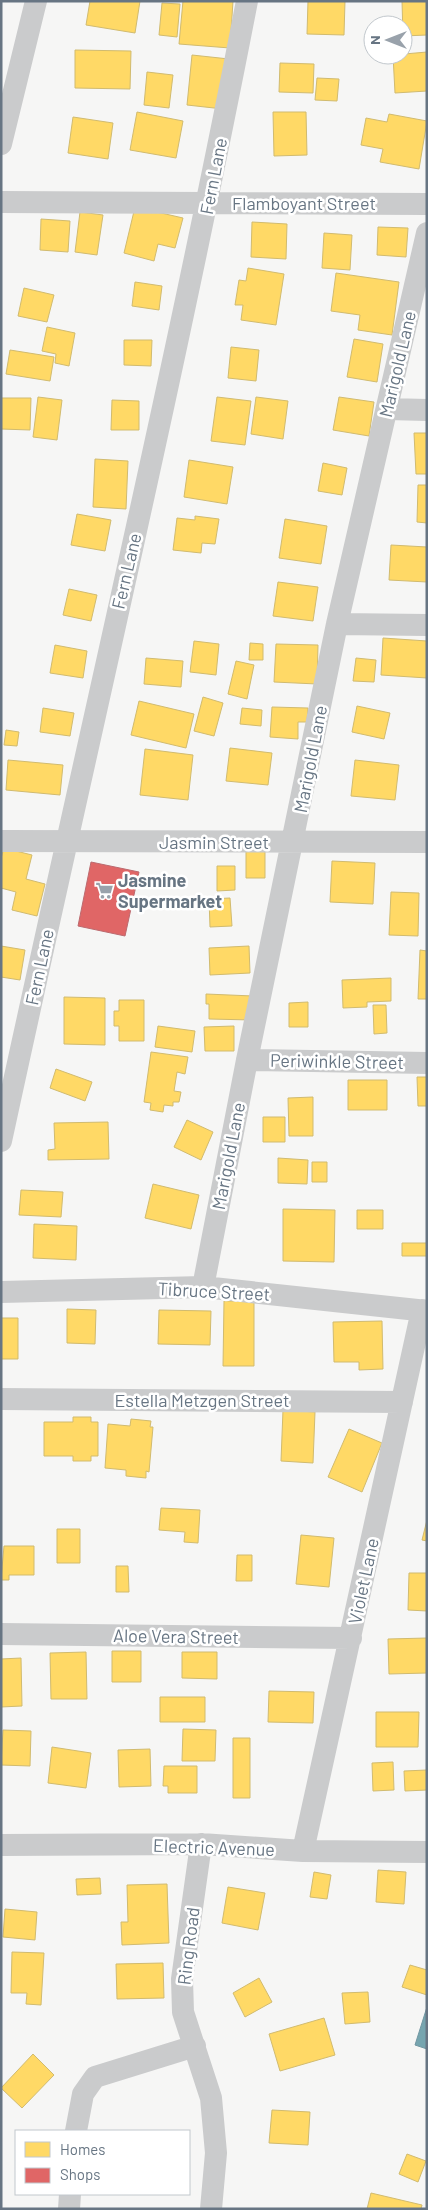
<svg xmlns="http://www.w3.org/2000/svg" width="428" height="2210" font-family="Barlow,sans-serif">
<rect width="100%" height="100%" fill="#f6f6f5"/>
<path fill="#ffd966" stroke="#d1bb6f" d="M90,1H140L135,33L86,25Z
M183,1H233L230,48L179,44Z
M308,1H345L344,35L307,34Z
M402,1H427V35L403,36Z
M162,3L180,4L177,37L159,35Z
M75,50L131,51L130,89L75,88Z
M427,52V91L395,93L393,55Z
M192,55L229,59L223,109L187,105Z
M280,63L314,64L313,93L279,92Z
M147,72L173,75L169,108L144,105Z
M317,78L339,79L337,101L315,100Z
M137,112L183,121L176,158L130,150Z
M273,112H306L307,155L274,156Z
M389,114L427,121L419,169L380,162L383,149L361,145L366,118L387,122Z
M73,117L113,123L108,159L68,153Z
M135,207L183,218L175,248L158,244L154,261L124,253Z
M80,212L103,215L97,255L75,252Z
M41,219L70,221L68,252L40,250Z
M252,222L287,224L286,259L251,257Z
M378,227L408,228L406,257L377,255Z
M324,233L352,235L350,270L322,268Z
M248,268L284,274L276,325L241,320L243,305H235L239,280L246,281Z
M336,273L399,282L392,335L358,330L360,315L331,311Z
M135,282L162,286L159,310L132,306Z
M24,288L54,295L47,322L18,316Z
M47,327L75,333L69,366L55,363L56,354L42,351Z
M354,339L383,344L377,382L347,377Z
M124,340H152L151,366L124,365Z
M231,347L259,350L256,381L228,378Z
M10,350L54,357L50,381L6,374Z
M38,397L62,400L57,440L33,437Z
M217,397L251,401L245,445L211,441Z
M256,397L288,401L283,439L251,434Z
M339,397L374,402L369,436L333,430Z
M1,398H31L30,430L1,429Z
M112,400L139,401V430H111Z
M414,433H427V474H416Z
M95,459L128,461L126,509L93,507Z
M189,460L233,467L227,504L184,497Z
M323,463L347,468L342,495L318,491Z
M418,485H427V523L417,522Z
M77,514L111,520L105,551L71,545Z
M195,516L219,519L215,544L202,543L201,553L173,550L177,518L195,520Z
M285,519L327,526L321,564L279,558Z
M391,545L427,547V582L389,580Z
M278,582L318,587L313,621L273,616Z
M69,589L97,595L91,621L63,615Z
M383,638L427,641V678L381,675Z
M194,641L219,644L216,675L190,672Z
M250,643L263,644V660H249Z
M276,644L318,645L317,684L274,682Z
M55,645L87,651L83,678L50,673Z
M146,658L183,661L181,687L144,684Z
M356,658L376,660L374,682L353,681Z
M236,661L254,665L247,699L228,694Z
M203,697L223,703L214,736L194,731Z
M139,701L194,714L186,748L131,735Z
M357,706L390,713L384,739L352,732Z
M272,707L308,708L307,722H298V739L270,737Z
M43,708L74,713L70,736L40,732Z
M242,708L262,710L261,726L240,724Z
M6,730L19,732L17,746L4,745Z
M230,748L272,753L268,785L226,781Z
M145,749L193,755L188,800L140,795Z
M8,760L63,765L60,795L6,790Z
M355,760L399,765L395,800L351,796Z
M4,848L32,855L26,879L45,884L37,916L12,910L16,892L1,888V858Z
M246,848H265V878H246Z
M332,861L375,863L373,904L330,902Z
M217,866H235V890L217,891Z
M391,892L419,893L418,936L389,935Z
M230,898L232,926L210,927L209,899Z
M1,946L25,950L20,980L1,977Z
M249,946L250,973L210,975L209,948Z
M420,950L427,951V999H418Z
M391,978V1001L367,1002V1007L343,1008L342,980Z
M206,994L253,996L252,1020L209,1019V1004H206Z
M64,997L105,998V1045L64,1044Z
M119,1000H144V1041H119V1026H114V1011H119Z
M308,1002V1027H289V1003Z
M373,1005H386L387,1033L374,1034Z
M158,1026L195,1031L192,1052L155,1047Z
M234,1026V1051H205L204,1027Z
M151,1052L188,1057L185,1074L177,1072L174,1091L181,1092L179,1102H173V1106L164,1105L163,1112L150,1110L151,1103L144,1102Z
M56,1069L92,1082L85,1101L50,1088Z
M417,1077H427V1106H418Z
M348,1080H387V1110H348Z
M313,1097V1136H289L288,1098Z
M263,1117H285V1142H263Z
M187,1120L213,1132L201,1160L174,1147Z
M108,1122L109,1159L48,1160V1150L55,1149L54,1123Z
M278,1158L308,1160L307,1184L278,1183Z
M312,1162H327V1182H312Z
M153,1184L199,1195L191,1229L145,1218Z
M21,1190L63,1192L61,1217L19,1215Z
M283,1209L335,1210L334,1262L283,1261Z
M357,1210H383V1229H357Z
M34,1224L77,1226L76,1260L33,1258Z
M402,1243H427V1256H402Z
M224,1301H254V1366H223Z
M67,1309L96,1310L95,1344L67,1343Z
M159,1310L211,1311L210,1345L158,1344Z
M1,1318H18V1359H1Z
M382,1321L383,1369L359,1370V1362H334L333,1322Z
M283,1410L315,1412L313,1463L281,1461Z
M73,1417H91V1422H98V1456H91V1461H73V1456H44V1422H73Z
M131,1419L151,1421L150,1427H153L149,1472L146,1471V1478L126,1476V1470L105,1468L108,1424L130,1426Z
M349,1429L382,1443L362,1492L328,1477Z
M161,1508L200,1510L198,1543L184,1542L185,1532L159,1530Z
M427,1520V1541L422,1540Z
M57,1529H80V1563H57Z
M301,1535L334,1538L329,1587L296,1584Z
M4,1546H34V1575H9V1580H1Z
M237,1555H252V1581H236Z
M116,1566H128L129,1592H116Z
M409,1573H427V1611L408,1610Z
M427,1638V1673L389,1674L388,1639Z
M112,1651H141V1682H112Z
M86,1652L87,1699H51L50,1653Z
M182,1652H217V1679L182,1678Z
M21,1658L22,1706L1,1707V1659Z
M269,1691L314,1692L313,1723L268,1722Z
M160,1697H205V1722H160Z
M376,1712H419L418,1747H376Z
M183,1729L216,1730L215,1761H182Z
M3,1730L31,1731L30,1766L1,1765Z
M233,1738H250V1798H233Z
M52,1747L91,1753L86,1788L48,1783Z
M150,1749L151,1786L119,1787L118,1750Z
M393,1762L394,1790L373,1791L372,1763Z
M164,1766H197V1793H168V1786H163Z
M427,1770V1790L405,1791L404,1771Z
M378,1870L406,1872L404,1904L376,1902Z
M314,1872L331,1875L327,1899L310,1897Z
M100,1878L101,1894L77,1895L76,1879Z
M167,1884L169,1943L122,1945L121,1922H128L127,1885Z
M228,1887L265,1893L258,1930L222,1923Z
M5,1909L37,1912L35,1940L3,1937Z
M12,1952L44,1953L41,2005L26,2004L27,1993H11Z
M163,1963L164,1998L117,1999L116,1964Z
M410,1965L427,1970V1995L402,1987Z
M259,1978L272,2002L245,2017L233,1993Z
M368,1992L370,2022L345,2024L342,1993Z
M324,2018L335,2055L280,2071L269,2034Z
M33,2054L54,2075L22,2108L1,2088Z
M272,2110L310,2112L308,2145L269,2143Z
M407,2154L426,2161L418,2182L399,2174Z
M371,2193L422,2205L421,2209H367Z"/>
<path fill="#e06666" stroke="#bc6a6f" d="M91,862L139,872L125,936L78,926Z"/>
<path fill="#76a5af" stroke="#7297a2" d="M427,2007V2049L415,2045Z"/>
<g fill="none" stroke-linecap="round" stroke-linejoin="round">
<path stroke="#cacbcc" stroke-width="22" d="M1,144L36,1
M1,202L427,204
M387,409L427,410
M337,624L427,625
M1,841L427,842
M247,1060L427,1063
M1,1141C83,761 173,383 247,1
M203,1287L247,1060L337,624L427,233
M1,1292L203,1287L427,1311
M1,1399L402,1402
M1,1634L351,1638
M201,1844L182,1979L183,2012L211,2098L216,2153L211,2209
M1,1845L201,1844L303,1851L427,1852
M303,1851L422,1310
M76,2131L83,2094L95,2077L195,2046
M69,2209L70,2194"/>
</g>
<defs>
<symbol id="supermarket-bare" viewBox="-9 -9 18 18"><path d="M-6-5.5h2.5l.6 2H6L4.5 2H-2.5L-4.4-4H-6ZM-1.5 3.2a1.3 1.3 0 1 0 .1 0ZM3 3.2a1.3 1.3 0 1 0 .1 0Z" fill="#99a2ab" stroke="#fff" stroke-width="2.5" paint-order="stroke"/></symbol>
</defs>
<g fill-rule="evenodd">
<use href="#supermarket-bare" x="92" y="878" width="25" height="25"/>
</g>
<g text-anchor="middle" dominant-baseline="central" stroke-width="5" stroke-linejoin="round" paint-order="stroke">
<g font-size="18" fill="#677583" stroke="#fff">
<text transform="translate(213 176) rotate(-79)">Fern Lane</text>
<text x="304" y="203">Flamboyant Street</text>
<text transform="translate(397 364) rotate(-77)">Marigold Lane</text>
<text transform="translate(126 571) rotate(-77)">Fern Lane</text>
<text transform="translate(310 759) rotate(-79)">Marigold Lane</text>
<text x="214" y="842">Jasmin Street</text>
<text transform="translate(39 967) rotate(-78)">Fern Lane</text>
<text transform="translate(337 1061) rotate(1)">Periwinkle Street</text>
<text transform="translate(228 1156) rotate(-79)">Marigold Lane</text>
<text transform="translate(214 1291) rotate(3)">Tibruce Street</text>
<text x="202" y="1400">Estella Metzgen Street</text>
<text transform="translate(363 1581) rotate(-78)">Violet Lane</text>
<text transform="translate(176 1636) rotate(1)">Aloe Vera Street</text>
<text transform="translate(214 1847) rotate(2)">Electric Avenue</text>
<text transform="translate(188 1946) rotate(-83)">Ring Road</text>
</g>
<g font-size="18" font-weight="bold" fill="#677583" stroke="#fff" text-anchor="start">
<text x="118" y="880">Jasmine<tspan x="118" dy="21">Supermarket</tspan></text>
</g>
</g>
<rect width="428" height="2210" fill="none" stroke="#677583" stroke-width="5"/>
<rect x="15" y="2130" width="175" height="65" fill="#ffffff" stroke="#c2c8cd"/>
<rect x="25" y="2142" width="25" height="15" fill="#ffd966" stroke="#c2c8cd"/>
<text x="60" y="2155" font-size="15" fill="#677583">Homes</text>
<rect x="25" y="2168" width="25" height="15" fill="#e06666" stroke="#c2c8cd"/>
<text x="60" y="2180" font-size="15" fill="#677583">Shops</text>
<g transform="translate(388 40) rotate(270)"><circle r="24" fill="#ffffff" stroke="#c2c8cd"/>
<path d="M0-4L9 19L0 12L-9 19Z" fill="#99a2ab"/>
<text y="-8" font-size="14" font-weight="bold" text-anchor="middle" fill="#677583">N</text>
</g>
</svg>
